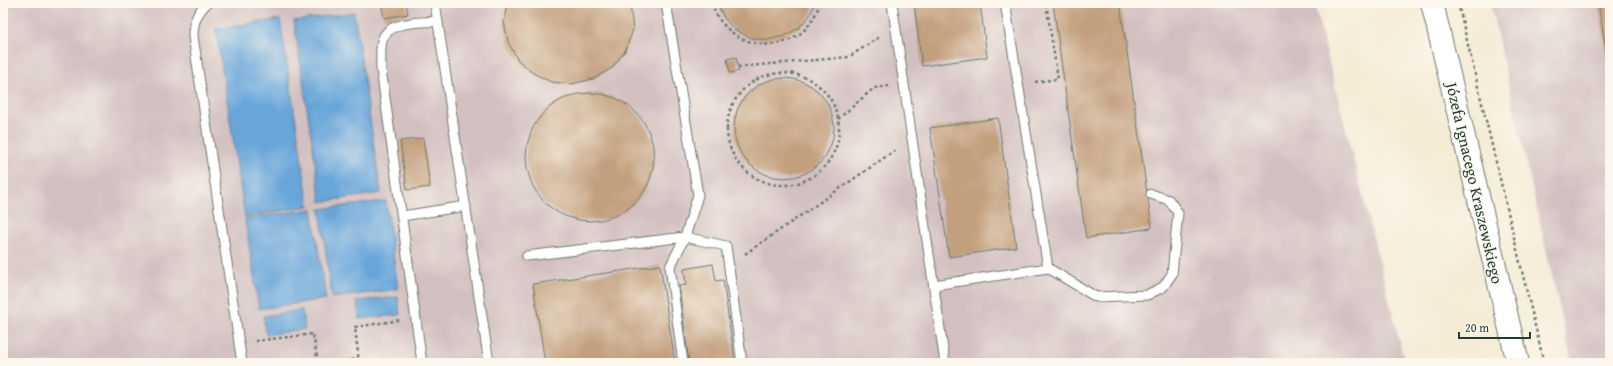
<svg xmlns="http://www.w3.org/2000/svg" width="1613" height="366" font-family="'Gentium Book Plus',serif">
<rect width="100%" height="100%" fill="#fbf7ec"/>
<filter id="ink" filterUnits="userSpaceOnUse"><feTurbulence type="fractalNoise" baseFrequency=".025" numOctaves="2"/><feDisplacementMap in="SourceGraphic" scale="8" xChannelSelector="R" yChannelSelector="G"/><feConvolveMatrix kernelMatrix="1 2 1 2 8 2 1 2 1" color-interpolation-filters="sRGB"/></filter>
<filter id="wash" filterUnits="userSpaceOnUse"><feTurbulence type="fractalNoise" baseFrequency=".012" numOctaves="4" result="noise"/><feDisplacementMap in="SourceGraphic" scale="16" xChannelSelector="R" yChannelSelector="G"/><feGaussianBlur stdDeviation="0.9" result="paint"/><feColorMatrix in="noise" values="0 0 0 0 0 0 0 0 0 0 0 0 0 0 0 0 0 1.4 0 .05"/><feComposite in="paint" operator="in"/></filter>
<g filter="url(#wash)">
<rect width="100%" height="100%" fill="#f5ecd6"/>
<path fill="#d2bfc0" d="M3,3H1314L1405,363H3Z
M1490,3H1610V363H1572Z"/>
<path fill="#68a6da" stroke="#447287" d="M354,12L381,193L321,202L294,21Z
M280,19L309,206L245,217L216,29Z
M386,201L398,289L332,298L320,209Z
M312,209L326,299L259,309L245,219Z
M398,297L400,315L359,319L357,301Z
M302,310L305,329L266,335L263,316Z"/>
<g id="blocks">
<path fill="#c29f7d" d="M381,3H406L408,14L384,18Z
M507,3H630L633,30L625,51L612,68L593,79L571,84L551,82L533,73L518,60L508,42L504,22Z
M717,3H815L810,15L799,28L784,36L767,40L751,38L735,30L724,18Z
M914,3H980L987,57L922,66Z
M1053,3H1120L1152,228L1086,238Z
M1598,3H1610V66H1609Z
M736,57L739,71L730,73L727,59Z
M734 128a50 50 0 1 1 100 0a50 50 0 1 1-100 0Z
M526 157a64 64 0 1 1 128 0a64 64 0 1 1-128 0Z
M998,118L1016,247L949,257L930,128Z
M423,138L430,187L407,190L400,141Z
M713,264L716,281L723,280L735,363H689L679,286L686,285L684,269Z
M660,265L675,363H545L533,284Z"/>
</g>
</g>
<g filter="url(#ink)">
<use href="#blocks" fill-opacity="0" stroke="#6a7a6d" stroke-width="1"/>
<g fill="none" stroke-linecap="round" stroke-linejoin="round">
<defs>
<path id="lane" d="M207,3C197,13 193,22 193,36L242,363
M435,3L489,363
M666,3L698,195L685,237L670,267L683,363
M892,3L945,363
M402,216L466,206
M527,256L685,237L726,246L742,363
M1048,268L1096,297L1147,295L1163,287L1172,274L1178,213L1169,200L1151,194
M934,285L1048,268L1005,3
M422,363L381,69C381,60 380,50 382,41C387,20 421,23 438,21"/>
<path id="secondary" d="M1432,3L1518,363"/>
</defs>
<use href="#lane" stroke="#6a7a6d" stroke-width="11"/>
<use href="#secondary" stroke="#6a7a6d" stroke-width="24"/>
<path stroke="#6a7a6d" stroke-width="2.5" stroke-dasharray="3 3" stroke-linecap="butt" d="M712,3C722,43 778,60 807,27C813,20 817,12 820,3
M1458,3L1544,363
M738,67L849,57L881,36
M727 129a56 56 0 1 1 112 0a56 56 0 1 1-112 0Z
M1035,82L1058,79L1046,3
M838,119L874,88L889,86
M745,254L897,149
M255,341L313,334L318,363
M328,363L359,359
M359,363L355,327L400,320"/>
<use href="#lane" stroke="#fff" stroke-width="9"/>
<use href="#secondary" stroke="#fff" stroke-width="22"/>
</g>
</g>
<g text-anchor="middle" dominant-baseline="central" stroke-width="3" stroke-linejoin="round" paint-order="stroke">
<g font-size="16" fill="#1f3d34" stroke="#fbf7ec">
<text transform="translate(1475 183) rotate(77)">Józefa Ignacego Kraszewskiego</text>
</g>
</g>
<rect width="1613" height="366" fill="none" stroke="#fbf7ec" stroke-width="16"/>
<path d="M1459 332v6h71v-6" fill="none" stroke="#1f3d34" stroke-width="2"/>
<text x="1465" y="332" font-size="12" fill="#1f3d34" stroke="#fbf7ec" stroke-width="3" paint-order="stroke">20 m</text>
</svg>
